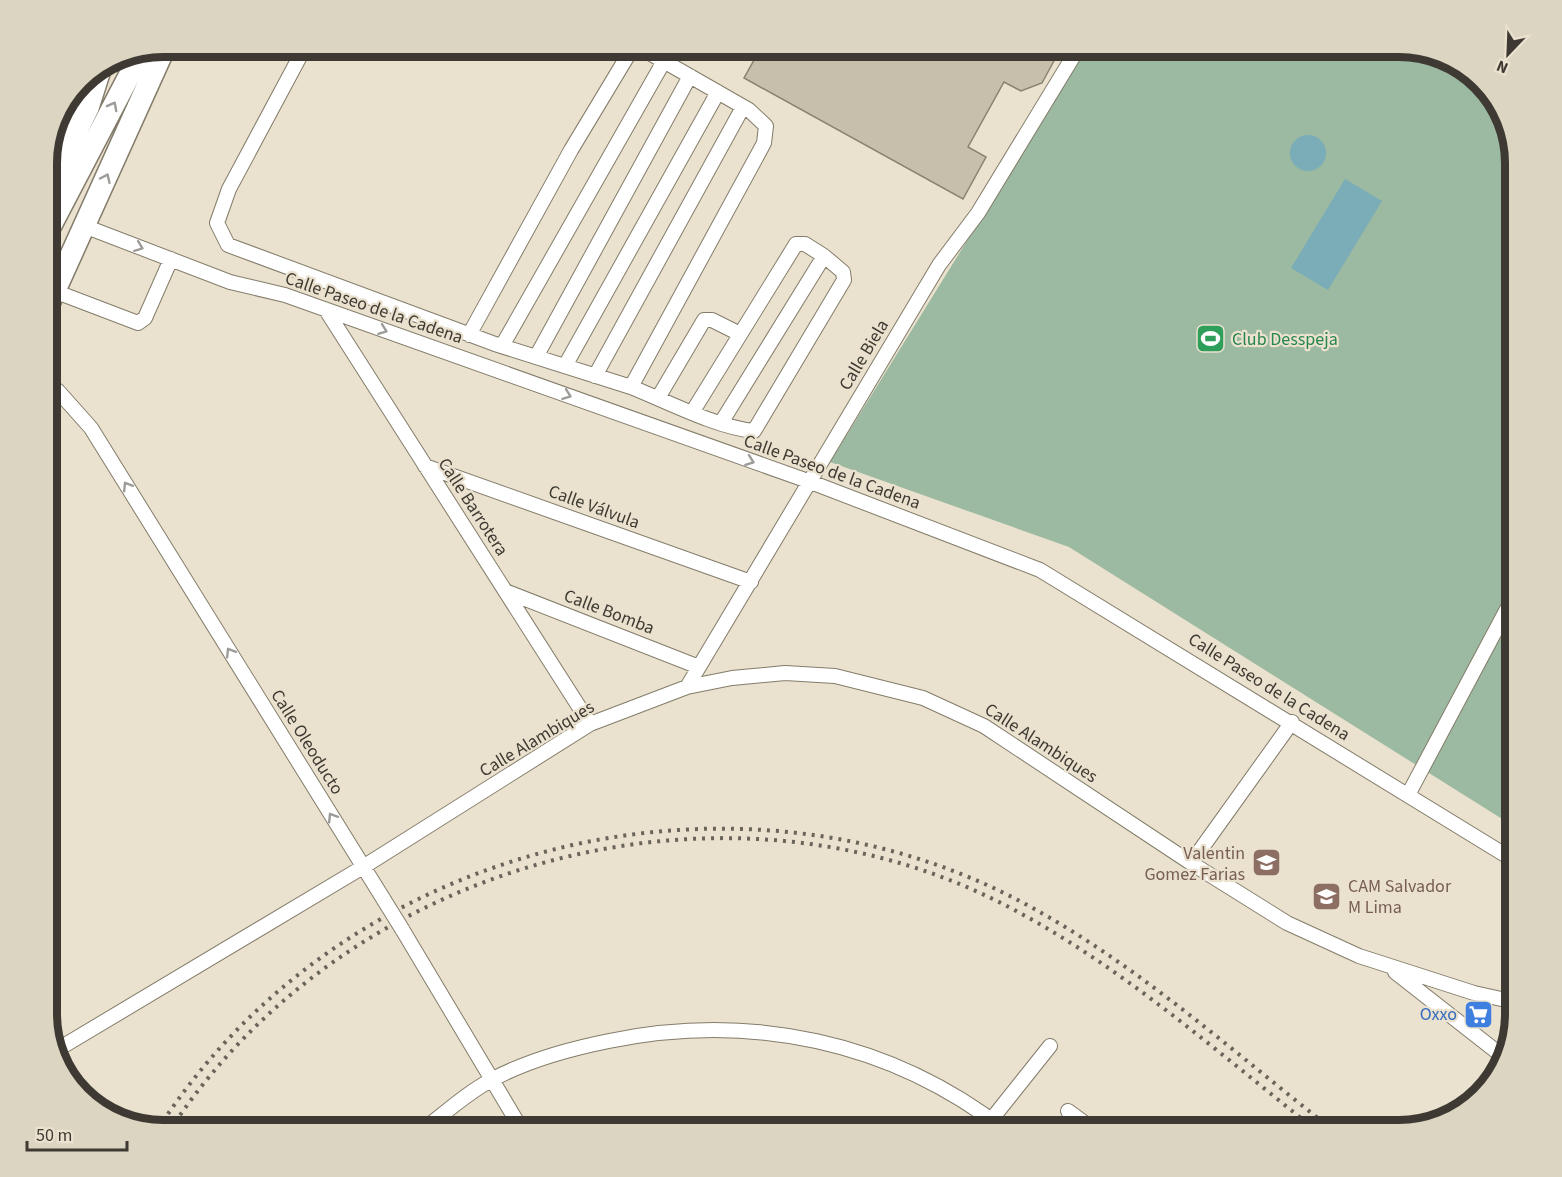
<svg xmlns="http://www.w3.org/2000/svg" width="1562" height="1177" font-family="'Source Sans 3',sans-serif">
<rect width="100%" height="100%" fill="#eae2ce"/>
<path fill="#9cb9a1" d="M1087,47H1399L1470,71L1504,112L1515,163V827L1069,547L830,462Z"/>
<path fill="#7aadb7" d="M1290 153a18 18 0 1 1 36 0a18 18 0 1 1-36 0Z
M1345,179L1382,201L1328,290L1291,268Z"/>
<path fill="#c7bfac" stroke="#8a8270" stroke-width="1.5" d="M762,46H1062L1042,83L1021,91L1004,82L968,147L986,157L963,199L744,78Z"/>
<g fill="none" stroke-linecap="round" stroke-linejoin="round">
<defs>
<path id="minor" d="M305,47L229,189L217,223L228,245L495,344L631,387
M639,47L749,110L766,126L764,143L631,387C666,401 718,428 754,431L844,280L843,272L824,256L721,423
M84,226L230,282L285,295L808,481L1040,570L1515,861
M54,291L138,323L145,318L171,259
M326,310L590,724
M469,335L571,150L633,47
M502,346L664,61
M536,357L690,76
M565,366L718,92
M595,376L743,107
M47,383L58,391L91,428L384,900
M658,398L704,320H712L740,334
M47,411L58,391
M693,411L796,244H805L824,256
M425,466L751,582
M505,591L699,667
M687,687L939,265L978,213L1079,47
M1408,795L1515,594
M1191,863L1292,722
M402,929L522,1130
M1395,972L1501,1055
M55,1051L363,867L590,724L687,687L732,678L785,673L835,676L923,698L984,726L1191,863L1287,923L1359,956L1474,993L1515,1002
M1068,1111L1094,1130
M991,1120L1050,1046
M423,1130C445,1113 468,1092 493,1079C529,1060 569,1049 609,1041C751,1012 890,1041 1005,1130"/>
<path id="highway" d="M52,135L83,80
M47,192L88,108L100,70
M47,233L140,55
M47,308L165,47"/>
</defs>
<use href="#minor" stroke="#837c6a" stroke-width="16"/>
<use href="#highway" stroke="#837c6a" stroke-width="24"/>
<use href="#minor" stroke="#fff" stroke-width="14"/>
<use href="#highway" stroke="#fff" stroke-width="21"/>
<path stroke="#6a655b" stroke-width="4" stroke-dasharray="3 6" stroke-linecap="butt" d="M158,1129C335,853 712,749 1006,894C1126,954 1228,1048 1333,1130
M170,1130C344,864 717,758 1003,904C1118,963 1216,1051 1316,1130"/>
<defs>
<path id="minor-bridge" d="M384,900L402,929"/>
</defs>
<use href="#minor-bridge" stroke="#837c6a" stroke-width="16" stroke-linecap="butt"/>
<use href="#minor-bridge" stroke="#fff" stroke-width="14"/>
</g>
<defs><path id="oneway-chevron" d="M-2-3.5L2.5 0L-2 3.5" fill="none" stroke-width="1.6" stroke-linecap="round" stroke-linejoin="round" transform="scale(1.5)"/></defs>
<g stroke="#9e9c99">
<use href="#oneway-chevron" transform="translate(113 106) rotate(-62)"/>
<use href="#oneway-chevron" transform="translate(106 178) rotate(-65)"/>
<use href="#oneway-chevron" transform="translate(139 247) rotate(21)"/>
<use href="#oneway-chevron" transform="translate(383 330) rotate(20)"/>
<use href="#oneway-chevron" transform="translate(567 395) rotate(20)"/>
<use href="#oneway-chevron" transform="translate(750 461) rotate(20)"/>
<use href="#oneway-chevron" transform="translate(127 486) rotate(-122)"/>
<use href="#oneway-chevron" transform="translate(230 652) rotate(-122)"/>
<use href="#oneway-chevron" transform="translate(332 817) rotate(-122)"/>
</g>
<defs>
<symbol id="stadium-square" viewBox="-11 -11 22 22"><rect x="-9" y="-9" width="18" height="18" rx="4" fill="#2e9e5b" stroke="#eae2ce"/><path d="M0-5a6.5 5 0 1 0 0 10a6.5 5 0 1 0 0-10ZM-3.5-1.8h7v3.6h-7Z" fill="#fff"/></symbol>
<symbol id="school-square" viewBox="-11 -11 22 22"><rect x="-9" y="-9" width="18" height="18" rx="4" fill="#8d6e63" stroke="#eae2ce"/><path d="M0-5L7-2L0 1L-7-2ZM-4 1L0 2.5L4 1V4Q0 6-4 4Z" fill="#fff"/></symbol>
<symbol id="supermarket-square" viewBox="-11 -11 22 22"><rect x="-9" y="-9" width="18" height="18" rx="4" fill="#3f7fe0" stroke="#eae2ce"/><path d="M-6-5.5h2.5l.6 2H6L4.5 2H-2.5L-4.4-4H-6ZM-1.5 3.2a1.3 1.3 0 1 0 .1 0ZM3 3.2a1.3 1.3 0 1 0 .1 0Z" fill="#fff"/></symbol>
</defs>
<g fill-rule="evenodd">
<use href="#stadium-square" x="1194" y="322" width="33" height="33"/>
<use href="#school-square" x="1250" y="846" width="33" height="33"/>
<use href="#school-square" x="1310" y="880" width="33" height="33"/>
<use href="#supermarket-square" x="1462" y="998" width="33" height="33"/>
</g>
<g text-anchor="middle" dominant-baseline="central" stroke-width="4.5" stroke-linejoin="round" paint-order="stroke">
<g font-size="18" fill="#3e3a33" stroke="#eae2ce">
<text transform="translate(374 308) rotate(19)">Calle Paseo de la Cadena</text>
<text transform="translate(864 355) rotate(-59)">Calle Biela</text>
<text transform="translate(832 472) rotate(20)">Calle Paseo de la Cadena</text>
<text transform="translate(473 507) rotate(57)">Calle Barrotera</text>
<text transform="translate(594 507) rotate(20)">Calle Válvula</text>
<text transform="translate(609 612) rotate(21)">Calle Bomba</text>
<text transform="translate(1269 687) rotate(32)">Calle Paseo de la Cadena</text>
<text transform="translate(537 739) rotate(-31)">Calle Alambiques</text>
<text transform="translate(307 742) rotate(58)">Calle Oleoducto</text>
<text transform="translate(1041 743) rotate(33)">Calle Alambiques</text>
</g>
<g font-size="18" fill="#27864d" stroke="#eae2ce" text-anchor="start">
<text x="1232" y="339">Club Desspeja</text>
</g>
<g font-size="18" fill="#785e54" stroke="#eae2ce" text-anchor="end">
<text x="1245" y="853">Valentin<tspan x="1245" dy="21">Gomez Farias</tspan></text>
<text x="1348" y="886" text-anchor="start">CAM Salvador<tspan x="1348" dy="21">M Lima</tspan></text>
</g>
<g font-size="18" fill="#366cbe" stroke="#eae2ce" text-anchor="end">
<text x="1457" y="1014">Oxxo</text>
</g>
</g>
<path d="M0 0H1562V1177H0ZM163 57H1399A106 106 0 0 1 1505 163V1014A106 106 0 0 1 1399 1120H163A106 106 0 0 1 57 1014V163A106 106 0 0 1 163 57Z" fill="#dcd5c2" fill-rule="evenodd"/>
<path fill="none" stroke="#3e3a33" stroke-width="8" d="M163 57H1399A106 106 0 0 1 1505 163V1014A106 106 0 0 1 1399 1120H163A106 106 0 0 1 57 1014V163A106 106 0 0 1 163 57Z"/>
<g transform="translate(1508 54) rotate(203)" stroke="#eae2ce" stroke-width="4.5" paint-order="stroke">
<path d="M0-4.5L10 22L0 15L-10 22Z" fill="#3e3a33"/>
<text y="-9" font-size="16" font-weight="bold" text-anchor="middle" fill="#3e3a33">N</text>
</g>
<path d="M27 1141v9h100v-9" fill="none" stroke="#3e3a33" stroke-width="3"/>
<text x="36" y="1141" font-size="18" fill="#3e3a33" stroke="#eae2ce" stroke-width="4.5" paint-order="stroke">50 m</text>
</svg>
